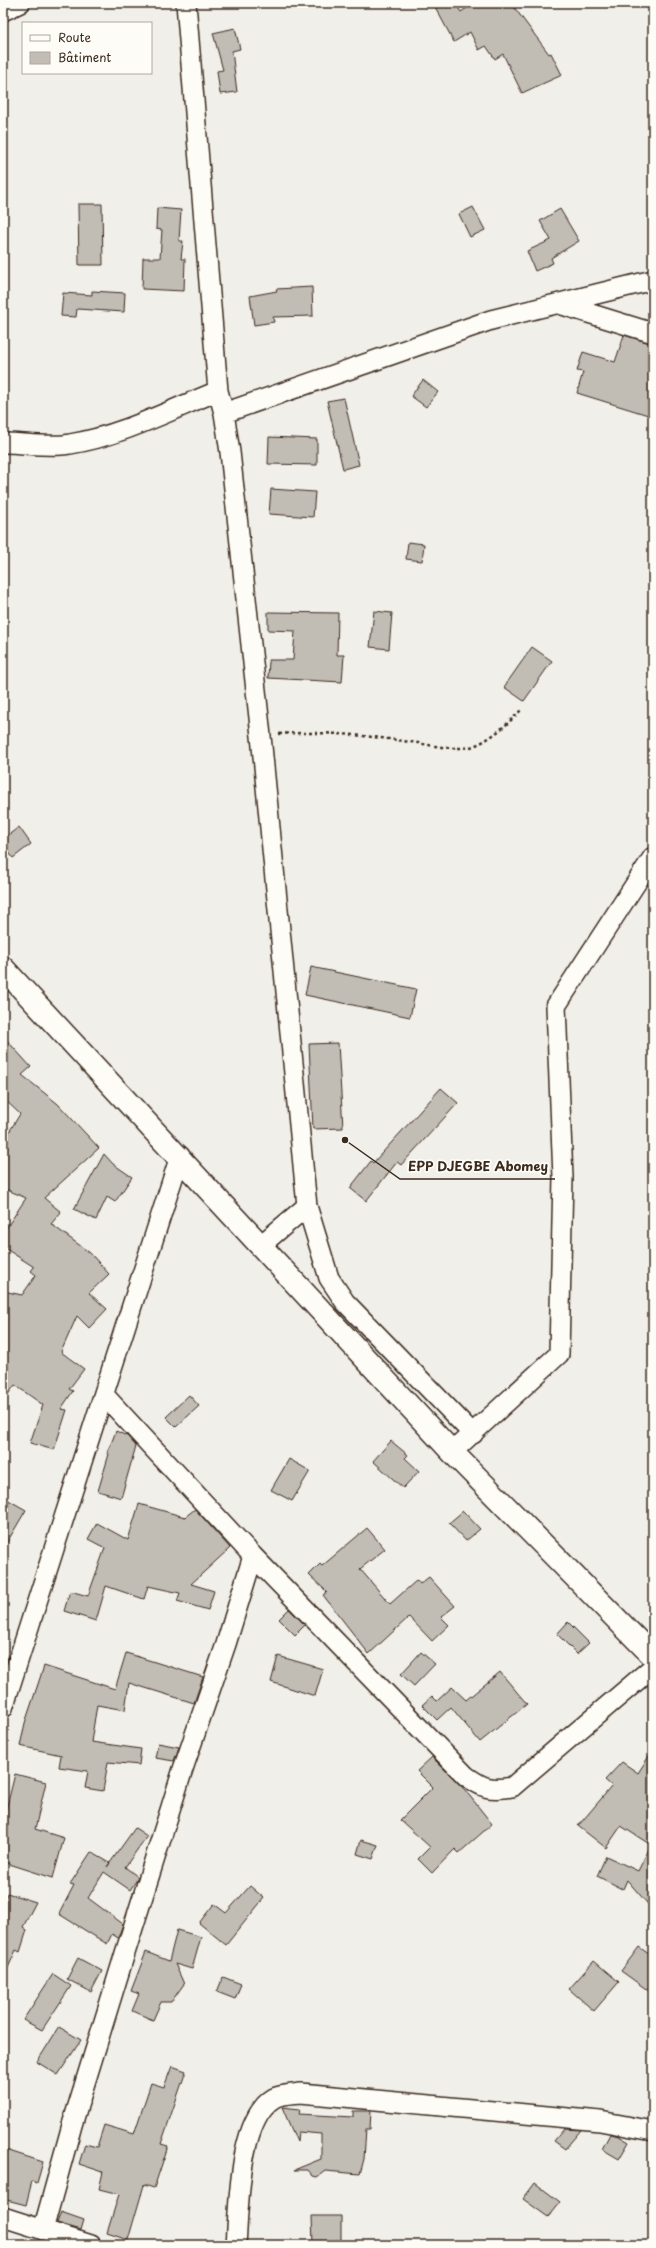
<svg xmlns="http://www.w3.org/2000/svg" width="656" height="2248" font-family="'Playpen Sans',sans-serif">
<rect width="100%" height="100%" fill="#f1efea"/>
<filter id="ink" filterUnits="userSpaceOnUse"><feTurbulence type="fractalNoise" baseFrequency=".025" numOctaves="2"/><feDisplacementMap in="SourceGraphic" scale="8" xChannelSelector="R" yChannelSelector="G"/><feConvolveMatrix kernelMatrix="1 2 1 2 8 2 1 2 1" color-interpolation-filters="sRGB"/></filter>
<g filter="url(#ink)">
<path fill="#c1bcb4" stroke="#3b2a1e" d="M433,3H455L461,12L474,3H511L549,54L551,53L562,75L522,93L503,54L495,59L486,46L479,50L470,32L454,42Z
M235,28L240,49L232,51L237,92L220,94L217,71L223,70L213,33Z
M78,204H102L103,265H79Z
M473,207L485,230L470,237L459,214Z
M157,208L181,210L179,241H183L181,259H185L184,291L142,289L143,258H160L162,230L156,229Z
M560,209L579,241L551,258L553,263L535,271L527,251L551,240L540,221Z
M312,287L313,316L273,317L274,322L254,325L250,296L277,291L276,289Z
M92,291L125,293L124,312L77,309L76,317L61,316L63,293L92,295Z
M624,335L653,344V402L648,415L577,393L583,372L577,371L583,352L615,362Z
M423,380L438,392L426,407L411,396Z
M344,398L359,465L343,469L327,401Z
M269,437L317,439V465L268,464Z
M271,489L315,492L313,517L269,514Z
M408,542L424,544L422,561L406,559Z
M374,611L392,613L389,649L370,647Z
M268,612L338,613L337,655H344L342,682L268,678L269,660H293L295,631L268,630Z
M532,647L552,661L524,701L504,687Z
M19,827L31,844L13,858L3,844V839Z
M311,967L416,989L410,1017L305,995Z
M3,1036L31,1067L22,1075L58,1104L99,1148L44,1198L61,1212L51,1224L90,1253L109,1274L89,1293L107,1309L89,1328L77,1316L61,1352L84,1369L69,1389L73,1391L61,1409L67,1410L54,1450L30,1443L43,1405L15,1385L3,1401V1291L22,1295L36,1275L31,1271L34,1267L3,1247V1233L26,1198L3,1188V1142L20,1114L3,1098Z
M338,1043L343,1128L313,1129L309,1044Z
M441,1088L458,1103L401,1165L397,1162L366,1201L350,1188L371,1161L373,1163Z
M104,1154L113,1164L132,1177L115,1202L107,1197L96,1220L74,1209Z
M189,1395L199,1406L176,1427L166,1417Z
M116,1431L127,1436L136,1446L121,1498L98,1491L109,1454H107Z
M391,1441L408,1455L405,1458L419,1471L403,1488L373,1461Z
M289,1459L310,1471L292,1501L271,1490Z
M3,1497L26,1510L3,1549Z
M139,1504L185,1517L195,1509L230,1548L191,1584L214,1591L208,1610L177,1601L180,1593L148,1586L144,1599L106,1586L96,1621L64,1611L70,1591L88,1596L105,1548L88,1539L97,1523L128,1540Z
M463,1511L480,1529L466,1541L449,1523Z
M367,1528L385,1549L360,1569L390,1604L417,1580L420,1584L429,1577L455,1606L441,1617L449,1625L432,1641L409,1617L369,1654L323,1595L327,1592L309,1575L320,1564L322,1566Z
M289,1609L305,1625L295,1635L279,1619Z
M568,1622L589,1643L577,1654L557,1634Z
M421,1652L435,1664L414,1686L401,1674Z
M126,1653L203,1677L194,1703L129,1683L125,1710L97,1705L91,1742L141,1749L139,1765L108,1762L103,1791L85,1788L88,1771L59,1767L61,1755L20,1746L25,1723L44,1666L115,1689Z
M278,1656L323,1669L315,1696L271,1682Z
M500,1672L527,1704L480,1742L451,1707L437,1720L422,1705L432,1696L437,1701L452,1687L466,1700Z
M158,1743L179,1747L174,1761L155,1758Z
M653,1750V1910L627,1880L623,1889L597,1876L606,1856L638,1871L651,1845L621,1826L606,1848L578,1826L612,1786L605,1780L622,1762L638,1773Z
M432,1757L465,1790L492,1824L459,1853L455,1849L432,1873L418,1859L430,1847L400,1820L433,1787L417,1771Z
M15,1774L46,1782L35,1829L64,1838L53,1878L3,1862V1822Z
M135,1828L147,1836L125,1867L138,1877L136,1881L130,1890L104,1872L88,1898L123,1924L118,1938L112,1934L107,1944L59,1914L74,1885L70,1884L91,1852L110,1863L107,1867Z
M361,1840L378,1845L373,1859L357,1854Z
M250,1886L264,1898L226,1945L199,1923L214,1904L226,1913Z
M7,1893L36,1902L23,1927L27,1930L20,1952L16,1950L3,1979V1906Z
M177,1930L201,1937L192,1969L175,1964L184,1984L171,2002H161L153,2020L132,2011L139,1994L131,1991L146,1952L169,1961Z
M639,1947L653,1957V1994L621,1971Z
M78,1958L102,1971L91,1992L67,1979Z
M594,1961L619,1982L594,2011L569,1989Z
M53,1974L71,1986L42,2030L23,2020Z
M223,1977L241,1984L235,1999L217,1992Z
M59,2027L81,2040L58,2075L37,2062Z
M172,2066L186,2071L161,2144L168,2146L154,2188L144,2185L128,2240L107,2233L119,2194L99,2189L103,2172L79,2164L85,2144L97,2147L104,2125L134,2134L151,2083L164,2087Z
M282,2107L300,2109L299,2114L353,2117V2111H371L370,2129H366L364,2159L360,2174L325,2171L317,2177L313,2176L308,2170H294L321,2159V2134L298,2132L297,2142Z
M564,2129L581,2130L565,2149L554,2141Z
M610,2134L619,2136L629,2142L619,2159L602,2149Z
M3,2149L43,2162L37,2183L32,2181L26,2205L3,2199Z
M535,2183L560,2202L548,2217L523,2199Z
M61,2212L84,2220L81,2230L57,2223Z
M312,2216H341V2245H313Z"/>
<g fill="none" stroke-linecap="round" stroke-linejoin="round">
<defs>
<path id="street" d="M186,3L218,391L224,413L230,452L261,736L307,1206L329,1278L345,1302L473,1434
M3,11L20,3
M559,304L653,333
M224,413L491,320L653,280
M3,443C26,443 48,448 70,444C121,436 170,410 218,391
M261,1245L307,1206
M104,1395L253,1556L466,1776C483,1788 490,1791 512,1787L653,1667
M452,1452L559,1354L563,1177L556,1006L653,857
M3,1708L180,1156
M3,2217L91,2245
M43,2230L72,2125L126,1950L183,1769L226,1644L253,1556
M236,2245C239,2208 238,2119 274,2098C281,2094 293,2094 301,2093L600,2121L653,2131"/>
<path id="secondary" d="M3,968L452,1452L653,1656"/>
</defs>
<use href="#street" stroke="#3b2a1e" stroke-width="22"/>
<use href="#secondary" stroke="#3b2a1e" stroke-width="25"/>
<path stroke="#3b2a1e" stroke-width="2.5" stroke-dasharray="3 3" stroke-linecap="butt" d="M279,734C321,731 362,735 403,741C424,743 449,751 470,747C487,743 509,723 521,710"/>
<use href="#street" stroke="#fdfcf7" stroke-width="19"/>
<use href="#secondary" stroke="#fdfcf7" stroke-width="22"/>
</g>
</g>
<path fill="none" stroke="#3b2a1e" stroke-width="1.5" d="M345 1140L400 1179H555"/>
<circle fill="#3b2a1e" stroke="#fdfcf7" stroke-width="1.5" cx="345" cy="1140" r="4"/>
<g font-size="13" text-anchor="middle" font-weight="bold" fill="#3b2a1e" stroke="#fdfcf7" stroke-width="3.5" stroke-linejoin="round" paint-order="stroke">
<text x="478" y="1171">EPP DJEGBE Abomey</text>
</g>
<rect width="656" height="2248" fill="none" stroke="#fdfcf7" stroke-width="16"/>
<rect x="8" y="8" width="640" height="2232" fill="none" stroke="#3b2a1e" stroke-width="1.5" filter="url(#ink)"/>
<rect x="22" y="22" width="130" height="52" fill="#fdfcf7" stroke="#afa8a0"/>
<rect x="30" y="35" width="20" height="6" fill="#fdfcf7" stroke="#afa8a0"/>
<text x="58" y="42" font-size="12" fill="#3b2a1e">Route</text>
<rect x="30" y="52" width="20" height="12" fill="#c1bcb4" stroke="#afa8a0"/>
<text x="58" y="62" font-size="12" fill="#3b2a1e">Bâtiment</text>
</svg>
